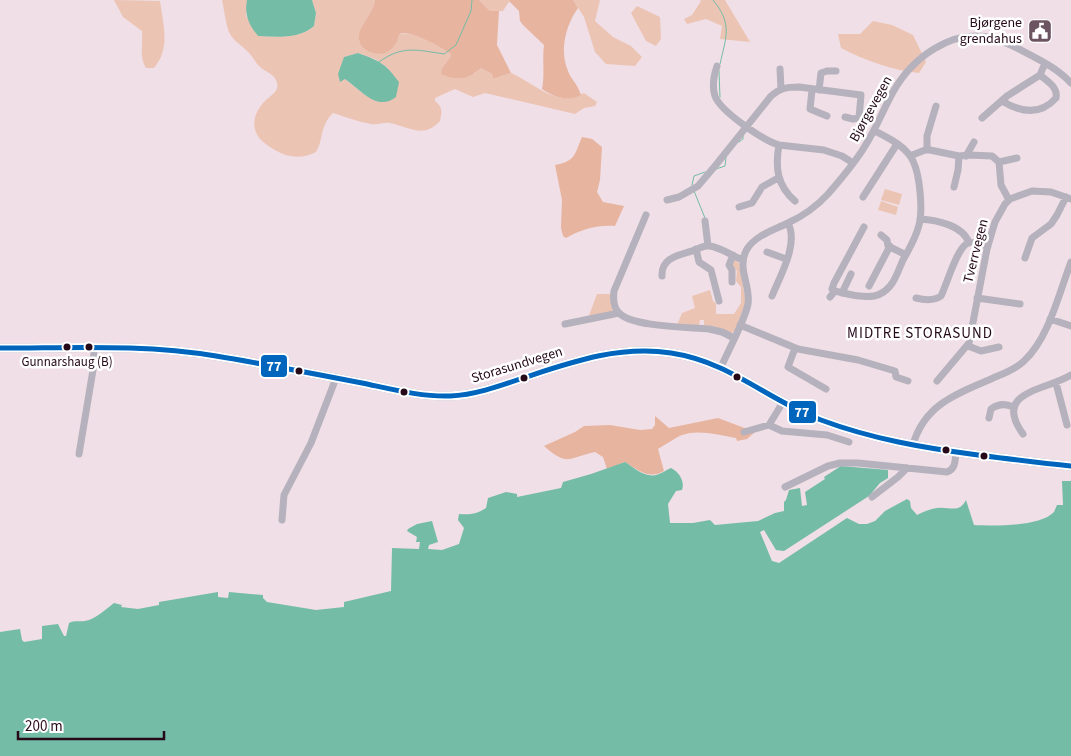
<svg xmlns="http://www.w3.org/2000/svg" width="1071" height="756" font-family="'Source Sans 3',sans-serif">
<rect width="100%" height="100%" fill="#f0dfe6"/>
<path fill="#ecc4b4" fill-rule="evenodd" d="M114,0L160,1C163,24 171,48 154,68H146C139,57 143,43 142,31L123,17Z
M222,0H247L246,16L258,36C278,37 299,39 314,26L316,13L312,0H375C373,17 359,22 359,42L379,54C389,54 396,44 399,35C411,28 439,47 450,53L451,56L442,68L474,74L481,68L492,74L493,79L511,73C536,84 556,108 584,93L597,102L595,106L584,108L575,114L485,93L473,97L455,89L435,98V101C443,107 442,112 440,121C424,139 409,127 390,123C384,122 378,125 371,124C359,122 346,117 333,113C319,127 324,139 316,152C307,157 296,158 286,155C277,152 267,146 260,139C250,127 254,112 265,101C271,95 281,91 276,80C273,73 263,71 258,65C254,60 251,54 246,50C241,45 233,40 230,34C226,27 224,8 222,0ZM358,53L375,59L388,68L366,96L345,79L344,57Z
M479,0H510L503,11H490Z
M573,0H600L595,21L613,37L631,46L642,57L635,66L606,64L595,52L584,17Z
M700,0H725L750,42L720,39L722,26L706,19L687,24L684,19L692,15L701,1Z
M637,6L660,17L661,39L656,46L646,41L631,13Z
M873,21L892,25L913,35L926,62L919,73C892,70 866,61 841,48L838,34H860Z
M885,189L902,194L899,205L881,200Z
M881,201L898,207L896,215L878,210Z
M735,260L739,263L746,303L735,330L731,334L704,325V320H700L699,326L677,325L682,313L695,308L692,296L710,290L713,301L716,303V314H734L741,303V287L736,281L737,271L731,263Z
M597,294H611L613,312L588,318Z"/>
<path fill="#e7b49f" d="M375,0H479L490,11H499L497,45L511,73L493,79L492,74L481,68C468,80 457,81 441,74L442,68L451,56L450,53C442,48 408,28 400,34C398,36 399,37 397,41C394,47 390,51 383,54C377,54 370,53 365,49C347,35 374,16 375,0Z
M510,0H573L578,8C566,25 559,50 568,71C571,79 578,85 581,95C567,102 554,97 542,89C545,74 542,60 544,45L523,25L520,21L519,11L509,1Z
M582,137L592,139L602,147L600,180L597,192L603,202L624,206L615,226C596,225 583,229 566,238L563,236L561,228L562,200L555,165C576,161 574,155 582,137Z
M655,416L669,428L718,418L755,432L747,439L737,441L736,438C720,435 698,429 682,435C677,437 663,446 658,449L664,471C649,480 638,470 625,462L607,469L603,457L595,452C567,458 568,467 544,446L575,432L584,426L610,425L640,430L652,429L655,425Z"/>
<path fill="#74bca6" d="M247,0H312L316,13L314,26C299,39 278,37 258,36C249,25 244,15 247,0Z
M358,53C380,61 385,63 399,82L396,97C377,112 361,90 345,79L340,82L338,74L344,57Z
M625,462C633,467 645,478 656,475C661,474 666,470 671,468C679,472 685,481 682,490L676,491L668,504L670,523H693L710,520L715,525L758,521L775,513L784,511V502L786,500L789,490L800,488L802,506L807,505L805,492L825,479L824,477L841,466L888,470V478L880,483L869,496L784,551L776,550L764,530L760,532L772,561L779,563L847,518L859,524H867L875,521L885,511L907,499L910,501L911,508L917,515C923,512 930,509 937,508C949,506 959,514 966,500L974,525C993,526 1040,527 1054,512C1055,510 1056,507 1057,505H1063L1062,481H1071V756H0V632L20,629L22,640L24,642L42,639V626L58,624L64,636H66L69,623C75,620 79,622 85,621C96,619 106,609 114,603L122,605L121,607L138,609L159,605V602L218,592V597L228,598L229,592L263,595V598L267,602L316,610L344,607V602L391,591L392,548L419,549L420,542H416L417,537L407,531L408,529L417,524L432,521L438,542L429,545L428,549L442,550L459,544L464,528L458,520L459,514C470,515 477,514 486,508L488,498L506,492L517,494V497L561,488L563,482L591,474Z"/>
<g fill="none" stroke-linecap="round" stroke-linejoin="round">
<path stroke="#74bca6" stroke-width="1" d="M713,0C733,24 726,37 720,64
M379,62C402,45 417,50 444,54L456,45L471,11L472,0
M719,71L720,97
M739,142L743,139V135
M716,169L725,166L726,157
M692,185L694,176L705,172
M694,191L705,218"/>
<path stroke="#b5b1bd" stroke-width="7" d="M717,66C714,75 712,87 715,96C720,111 764,141 779,145L824,150L842,156L853,163
M780,69L781,89
M812,90L810,109L827,116
M819,90L821,73L827,71H836
M1002,101C1020,112 1040,116 1056,98C1058,87 1048,82 1040,75
M982,118L1007,96L1040,75L1045,63
M779,145C775,167 777,186 795,201
M927,150V136L936,106
M910,156L925,150H930L959,156L970,155L992,156L999,162L1001,185L1009,200
M966,156L974,142
M999,162L1017,158
M954,187L958,170L959,156
M863,197L897,144
M667,200L679,197L698,186L715,166L771,96C780,88 787,87 799,87L861,95L859,118L853,119L845,117
M739,207L752,203L762,187L778,178
M646,215L614,291C613,299 613,307 619,313C632,327 689,327 709,329L722,332L734,338
M920,219C936,220 963,225 969,243
M705,221L708,246
M881,235L887,240L888,246L906,255
M696,249L699,262L711,270L719,301
M767,252L786,259
M1025,258L1032,238L1051,224L1057,215L1066,197
M662,276C661,256 682,255 695,250C700,248 705,245 710,246C722,248 732,256 743,260
M732,282V270L729,265L733,255
M869,286L890,246
M835,291C847,294 868,300 880,294C894,287 897,273 903,260C909,249 916,238 919,225C923,210 920,175 913,161C906,146 888,138 875,131
M842,293L851,274
M772,296C780,276 799,244 788,223
M830,297L835,291L832,289L834,283L864,227
M916,298C924,300 934,301 941,296C947,284 957,247 968,243C974,241 982,245 988,246
M977,298L1020,304
M1050,319L1071,326
M565,324L619,313
M740,325L798,349L858,360L895,371L896,377L908,381
M968,346L981,351L999,347
M795,348L788,367L826,389
M721,367C728,351 745,320 748,304C751,285 736,268 747,249C756,235 774,230 788,223C803,216 817,206 828,194C841,179 855,163 865,146C876,129 883,110 893,92C912,58 952,28 992,38C1001,40 1009,44 1017,48C1036,58 1056,67 1071,83
M937,381L969,343L987,249L995,222L1005,204L1010,199L1032,191L1051,192L1071,199
M1056,383L1067,425
M989,418L991,409C998,404 1005,403 1013,407
M769,425L782,431L827,435L849,442
M744,432L769,425L783,402
M1023,434C992,391 1045,391 1071,375
M913,445C924,405 956,394 991,379C1002,374 1015,370 1024,361C1049,338 1059,293 1071,262
M79,454L93,370L94,348
M785,487L828,466L840,463H858L947,472C956,469 955,460 956,452
M872,497L898,477L907,468
M282,520L284,495L311,443L336,378"/>
<path stroke="#a5a1b0" stroke-width="9" d="M0,348C72,348 144,344 216,356C265,364 314,374 362,383C391,389 421,397 450,396C474,395 497,387 520,379C569,363 617,345 671,353C731,362 767,400 821,420C872,439 924,448 978,455C1009,459 1040,463 1071,466"/>
<defs>
<path id="bus-1" d="M0,348C72,348 144,344 216,356C265,364 314,374 362,383C391,389 421,397 450,396C474,395 497,387 520,379C569,363 617,345 671,353C731,362 767,400 821,420C872,439 924,448 978,455C1009,459 1040,463 1071,466"/>
</defs>
<use href="#bus-1" stroke="#fff" stroke-width="9"/>
<use href="#bus-1" stroke="#0065bd" stroke-width="5"/>
</g>
<defs>
<symbol id="civic-square" viewBox="-11 -11 22 22"><rect x="-9" y="-9" width="18" height="18" rx="4" fill="#6c5460" stroke="#fff"/><path d="M-.6-6.5H3V-4.5H.6V-3L4-1V1h2V6H-6V1h2V-1L-.6-3ZM-1.2 2.5V6h2.4V2.5Z" fill="#fff"/></symbol>
</defs>
<g fill-rule="evenodd">
<use href="#civic-square" x="1026" y="17" width="28" height="28"/>
</g>
<g fill="#250918" stroke="#fff" stroke-width="2">
<circle cx="67" cy="347" r="4.5"/>
<circle cx="89" cy="347" r="4.5"/>
<circle cx="299" cy="371" r="4.5"/>
<circle cx="737" cy="377" r="4.5"/>
<circle cx="524" cy="378" r="4.5"/>
<circle cx="404" cy="392" r="4.5"/>
<circle cx="946" cy="450" r="4.5"/>
<circle cx="984" cy="456" r="4.5"/>
</g>
<g text-anchor="middle" dominant-baseline="central" stroke-width="5" stroke-linejoin="round" paint-order="stroke">
<g font-size="13" fill="#250918" stroke="#fff">
<text x="67" y="362">Gunnarshaug (B)</text>
</g>
<g font-size="14" fill="#250918" stroke="#fff" text-anchor="end">
<text x="1022" y="23">Bjørgene<tspan x="1022" dy="16">grendahus</tspan></text>
</g>
<g font-size="14" fill="#250918" stroke="#fff">
<text transform="translate(871 109) rotate(-61)">Bjørgevegen</text>
<text transform="translate(976 251) rotate(-76)">Tverrvegen</text>
<text transform="translate(517 365) rotate(-17)">Storasundvegen</text>
</g>
<g font-size="15" letter-spacing="1" fill="#250918" stroke="#fff">
<text x="920" y="333">MIDTRE STORASUND</text>
</g>
</g>
<g stroke="#fff" stroke-width="2">
<rect x="260" y="354" width="28" height="24" rx="5" fill="#0065bd"/>
<rect x="788" y="400" width="29" height="24" rx="5" fill="#0065bd"/>
</g>
<g font-size="14" text-anchor="middle" font-weight="bold" fill="#fff">
<text x="274" y="371">77</text>
<text x="802" y="417">77</text>
</g>
<path d="M18 731v8h146v-8" fill="none" stroke="#250918" stroke-width="2.5"/>
<text x="25" y="731" font-size="15" fill="#250918" stroke="#ffffff" stroke-width="4" paint-order="stroke">200 m</text>
</svg>
